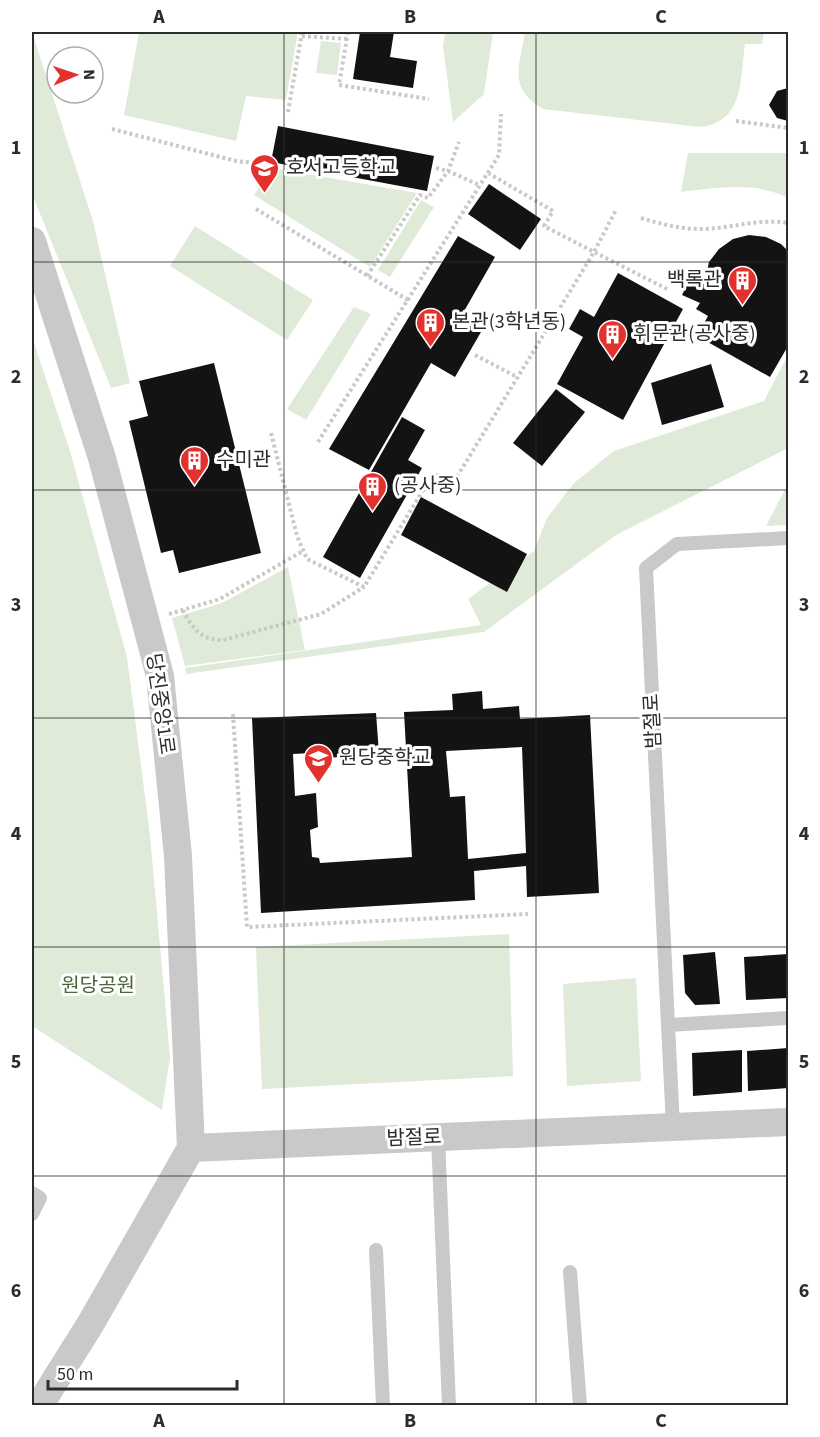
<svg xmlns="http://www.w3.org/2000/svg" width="820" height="1437" font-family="'Source Sans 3','Noto Sans KR',sans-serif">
<rect width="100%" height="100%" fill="#fff"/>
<path fill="#e0ead9" d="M32,32L93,221L130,383L111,388L32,194Z
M139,32H298L286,100L246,96L236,141L124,115Z
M445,32H493L484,94L453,122L443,46Z
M525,32H764L762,44H745C740,79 745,122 700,127L543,109C507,87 520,66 525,32Z
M321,41L341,43L337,75L316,73Z
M688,153H788V198C757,181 715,188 681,192Z
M272,168L417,193L370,267L254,195Z
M421,200L434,207L390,277L378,270Z
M195,226L313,300L287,340L170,266Z
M354,307L371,314L306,420L287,409Z
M32,337L70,451L127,657L150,835L170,1057L162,1110L32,1026Z
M788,355V448L616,535L484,632L186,674L185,668L481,625L468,599L534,551L547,518L574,483L614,451L764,401Z
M788,484V525L766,526Z
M288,567L305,650L185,666L172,618L222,603Z
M509,934L513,1076L262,1089L256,947Z
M636,978L641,1081L567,1086L563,984Z"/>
<path fill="#131313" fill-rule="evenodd" d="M360,32H394L390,57L417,61L413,88L353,79Z
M788,88V121L777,118L769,105L777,91Z
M278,126L434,156L427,191L271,162Z
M489,184L541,219L520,250L468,214Z
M749,235L766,237L781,244L788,251V346L770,377L697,336L708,316L696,309L700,303L682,295L690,279L704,284L709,262L719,249L733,239Z
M458,236L495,257L459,320L481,332L455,377L431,363L369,470L329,449Z
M618,273L683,309L623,420L557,384L583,337L569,329L580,309L594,317Z
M214,363L261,553L179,573L173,550L161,553L129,421L148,416L139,381Z
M711,364L724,407L662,425L651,383Z
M556,389L585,412L542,466L513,443Z
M402,417L425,430L408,460L422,468L360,578L323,557Z
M421,497L527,554L507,592L401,535Z
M482,691L483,709L519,706L520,719L590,715L599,893L527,897L526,866L474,871L475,900L261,913L252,718L376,713L379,754L314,759L312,753L293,754L295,796L316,793L318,827L310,830L312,857L319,858L320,863L412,857L404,712L453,710L452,694ZM522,747L526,853L468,859L465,796L450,797L446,751Z
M715,952L720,1004L695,1005L685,993L683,955Z
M788,954V998L746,1000L744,957Z
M788,1048V1088L748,1091L747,1051Z
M742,1050V1092L693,1096L692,1053Z"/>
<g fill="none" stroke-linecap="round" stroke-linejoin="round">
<path stroke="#c9c9c9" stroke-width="4" stroke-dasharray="3 3" stroke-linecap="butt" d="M348,32L339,85L429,99
M302,36L347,39
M288,112L302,32
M736,121L788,128
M112,129L236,161L266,164
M436,168L448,171L479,185
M488,173L553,211L544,226L594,252L616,210
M256,209L408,300
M641,218C661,224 680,229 700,229C731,229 757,218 788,223
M367,276L420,195L428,198L448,171L459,142
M475,355L517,377
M271,433L297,536L307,559L364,587L433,474L455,480L594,252L667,289
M318,442L499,155L501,114
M183,610C191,627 202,641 223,640L321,614L364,587
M169,614L220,599L303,551
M233,714L247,927L528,914"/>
<path stroke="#c9c9c9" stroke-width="14" d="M788,538L677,544L646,568L668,1025L788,1018
M668,1025L673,1127
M438,1137L449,1406
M32,1193L40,1198L32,1214
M376,1250L383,1406
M570,1272L580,1406"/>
<path stroke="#c9c9c9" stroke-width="28" d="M32,241L102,458L160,676L178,856L191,1148
M191,1148L788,1122
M39,1406L91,1323L191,1148"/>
</g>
<path fill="none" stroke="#2c2c2c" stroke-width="1.5" stroke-opacity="0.55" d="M284,32V1406M536,32V1406M32,262H788M32,490H788M32,718H788M32,947H788M32,1176H788"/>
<defs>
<symbol id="school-pin" viewBox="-11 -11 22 30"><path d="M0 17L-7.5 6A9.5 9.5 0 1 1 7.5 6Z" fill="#e3312e" stroke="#fff"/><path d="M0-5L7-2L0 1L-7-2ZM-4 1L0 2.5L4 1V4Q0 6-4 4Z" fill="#fff"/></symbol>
<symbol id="building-pin" viewBox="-11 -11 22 30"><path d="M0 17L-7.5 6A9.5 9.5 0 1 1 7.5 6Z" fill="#e3312e" stroke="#fff"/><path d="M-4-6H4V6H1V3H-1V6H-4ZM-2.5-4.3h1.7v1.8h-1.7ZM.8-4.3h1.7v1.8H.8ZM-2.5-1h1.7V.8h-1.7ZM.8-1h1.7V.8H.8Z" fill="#fff"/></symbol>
</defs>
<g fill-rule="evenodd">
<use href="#school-pin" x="248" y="152" width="33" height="45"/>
<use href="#building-pin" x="726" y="264" width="33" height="45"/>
<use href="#building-pin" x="414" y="306" width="33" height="45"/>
<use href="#building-pin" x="596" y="318" width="33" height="45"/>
<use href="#building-pin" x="178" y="444" width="33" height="45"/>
<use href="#building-pin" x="356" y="470" width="33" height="45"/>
<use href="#school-pin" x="302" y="742" width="33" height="45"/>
</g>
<g text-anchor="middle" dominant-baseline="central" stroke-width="6" stroke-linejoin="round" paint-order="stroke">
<g font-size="20" fill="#2c2c2c" stroke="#fff" text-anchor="start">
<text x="286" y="168">호서고등학교</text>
<text x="722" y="280" text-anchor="end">백록관</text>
<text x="452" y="322">본관(3학년동)</text>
<text x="633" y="334">휘문관(공사중)</text>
<text x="216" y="460">수미관</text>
<text x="394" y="486">(공사중)</text>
<text x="339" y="758">원당중학교</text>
</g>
<g font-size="20" fill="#2c2c2c" stroke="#fff">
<text transform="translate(160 704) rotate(82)">당진중앙1로</text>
<text transform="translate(653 721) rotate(-93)">밤절로</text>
<text transform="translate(414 1138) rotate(-2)">밤절로</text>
</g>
<g font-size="20" fill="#4b663a" stroke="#fff">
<text x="98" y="986">원당공원</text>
</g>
</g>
<rect width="820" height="1437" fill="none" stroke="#ffffff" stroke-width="66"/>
<g transform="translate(75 75) rotate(88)"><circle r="28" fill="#ffffff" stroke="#ababab" stroke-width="1.5"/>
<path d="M0-4.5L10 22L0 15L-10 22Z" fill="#e3312e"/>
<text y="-9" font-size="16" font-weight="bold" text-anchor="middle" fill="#2c2c2c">N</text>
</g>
<path d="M48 1380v9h189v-9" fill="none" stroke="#2c2c2c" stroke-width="3"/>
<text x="57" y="1380" font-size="18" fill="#2c2c2c" stroke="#ffffff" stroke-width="4.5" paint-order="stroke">50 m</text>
<rect x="33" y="33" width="754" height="1371" fill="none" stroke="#2c2c2c" stroke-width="2"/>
<g font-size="20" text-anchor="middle" font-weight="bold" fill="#2c2c2c">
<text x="159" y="23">A</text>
<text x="410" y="23">B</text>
<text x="661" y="23">C</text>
<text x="16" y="154">1</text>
<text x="804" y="154">1</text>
<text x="16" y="383">2</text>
<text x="804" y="383">2</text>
<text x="16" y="611">3</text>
<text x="804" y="611">3</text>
<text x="16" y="840">4</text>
<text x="804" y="840">4</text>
<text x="16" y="1068">5</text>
<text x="804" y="1068">5</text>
<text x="16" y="1297">6</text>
<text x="804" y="1297">6</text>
<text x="159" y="1427">A</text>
<text x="410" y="1427">B</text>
<text x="661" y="1427">C</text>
</g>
</svg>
